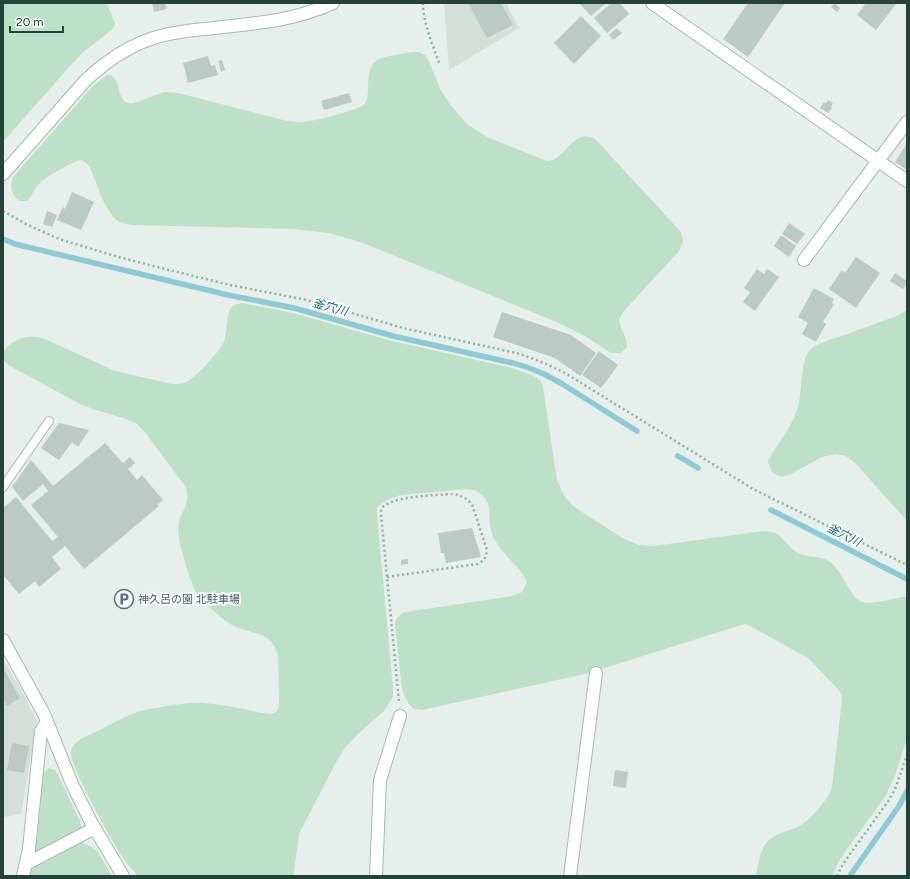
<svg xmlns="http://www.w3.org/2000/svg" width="910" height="879" font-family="Figtree,'Noto Sans JP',sans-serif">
<rect width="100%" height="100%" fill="#e6efeb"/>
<path fill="#d4dfda" d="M444,3H506L519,28L449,70Z
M3,659L25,697L37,721L21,814L3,817Z"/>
<path fill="#bfe0c8" d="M3,3H107L115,24L113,29L83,52L70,66L3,142Z
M412,52H419L425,55L429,61L440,89L452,107L468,125L487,137L547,161C550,160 554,160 556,158C567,151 576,132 591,137C594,138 597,141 599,143L681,232L683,241L679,251L624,311L619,320L622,330L626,339L627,347L621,353H611L585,336L559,323L363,243L329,233L293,229L132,225C129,224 125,224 122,223C106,217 97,183 90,168C88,165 85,161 81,160C75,160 44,178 40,183C34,188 33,195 27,201C24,201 20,202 17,199C11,194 10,183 13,177L92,87L107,75C109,75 111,75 113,77C121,83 117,99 128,103C135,106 156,93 166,92C170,92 174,93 178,93L287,121C292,121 298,123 303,122C312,122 359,110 365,104C365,103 367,100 367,99C370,88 365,72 374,63C380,56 402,54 412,52Z
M242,303L293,313L392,341L512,368L534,376L540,380L543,387L557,480L563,494L573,506L624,539L639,545L654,546L763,531C765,531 769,531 772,532C783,535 788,548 798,553C808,558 821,555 830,562C837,567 841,575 845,581C849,588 853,597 860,601C868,606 892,599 902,597H907V738L895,776L885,797L845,852L839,861L832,876H756C758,866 760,848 768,841C776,833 788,831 798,827C809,821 829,799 832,787L842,700L841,694L838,689L808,658L750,626L746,624L741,625L589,673L422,710L414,709L408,703L403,692L401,682L395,624C397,617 399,615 405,612L513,596L522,592L527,582L523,574L499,547L493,537L490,526L489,506L485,498L477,491L467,489L401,495C392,498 384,500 377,508V514L393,687V696L389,703L384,711L357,735L345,748L336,762L299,834L294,872L292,876H138C132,869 126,863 121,855C112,841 68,763 71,751C74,739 90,735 100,730C113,723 127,715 141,711C152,708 163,707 174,705C183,704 193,702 202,703C224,704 246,710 268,714C275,714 278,712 279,705L278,655C271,630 251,635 232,625C222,619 202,602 196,592C190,582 178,541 178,530C178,512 193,505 185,486L144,431L136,423L126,419L93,409L80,404L8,365L3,360V352C15,337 27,334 45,339L115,371L172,384C177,384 181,384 185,383C193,380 218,353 222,345C224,342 225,339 225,336C228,327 226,315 231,308C234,304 238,304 242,303Z
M907,310V521L856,464L846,456L835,454L822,457L791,474L781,477L772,472L768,462C778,441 795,425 799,402C802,390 801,361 809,351C816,343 835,338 845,335C862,328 880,322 897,316Z
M49,768L55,770L58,775L80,821L81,826L80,830L38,852L35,850V846L41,779L44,773Z
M82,843L90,846L98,852L112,876H28L32,867L72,844Z"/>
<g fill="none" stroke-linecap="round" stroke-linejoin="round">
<path stroke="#8ec9d4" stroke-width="5.5" d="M3,239L15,244L228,295L294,308L393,336L513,363L529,368L544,374L559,382L637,431
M678,456L698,468
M771,510L907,579
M850,876L854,870L899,806L907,791"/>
</g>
<path fill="#bbcac4" d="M152,3H165L167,9L154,12Z
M468,3H501L513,25L487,38Z
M579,3H606L591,16Z
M611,3H620L629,14L607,33L594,18Z
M748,3H785L748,57L723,39Z
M835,3L840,8L837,12L831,7Z
M866,3H895L896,4L876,30L857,15Z
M581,16L601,36L574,64L554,43Z
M617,28L622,33L613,40L609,35Z
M208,56L211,66L215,65L218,75L188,83L183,63Z
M222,60L225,70L221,72L218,61Z
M349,93L352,102L324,110L321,101Z
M828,100L833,103L831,107L832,108L828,113L820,108L824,102L826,103Z
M907,143V170L895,162Z
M72,192L94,202L81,230L57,220L63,207L65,209Z
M47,211L57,215L52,227L43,224Z
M789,223L805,234L797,244L782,234Z
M781,235L796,246L789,257L774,246Z
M856,257L880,273L856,308L829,289L842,270L845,273Z
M757,269L764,274L767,269L779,277L755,311L743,302L750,292L744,288Z
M895,273L907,281V284L903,289L890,281Z
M814,288L834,299L832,303L834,304L823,322L826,324L816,342L802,334L808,323L798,317Z
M502,312L571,335L596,353L580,376L555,358L493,337Z
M599,351L618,365L601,388L582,375Z
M59,423L89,430L78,447L72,442L59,460L41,448Z
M105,443L123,463L130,457L135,463L128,469L137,480L142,475L163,500L157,505L159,506L84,569L65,546L52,557L61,569L39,587L35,581L19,594L3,575V508L16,497L52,541L58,537L31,505L48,491L43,484L23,501L12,487L31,460L53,486Z
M472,528L481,557L446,563L444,553H441L438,533Z
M408,559V564L401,565V560Z
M3,668L20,698L7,706L3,698Z
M12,743L29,746L24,773L7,770Z
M615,770L628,772L626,788L613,786Z"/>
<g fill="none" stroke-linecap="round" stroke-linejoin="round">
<defs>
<path id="lane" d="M3,487L49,421"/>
<path id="street" d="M652,3L907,181
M3,174L85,81C106,61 129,45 157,37C176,31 195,30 214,28C257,23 293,21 333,3
M804,260L907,122
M3,640L44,714L72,784L91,822L123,876
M26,864L95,828
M23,876L29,849L41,731L47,722
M376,876L380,780L400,716
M570,876L596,673"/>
</defs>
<use href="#lane" stroke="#a8b8b2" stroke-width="10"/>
<use href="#street" stroke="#a8b8b2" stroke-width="14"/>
<path stroke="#86b3a5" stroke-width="2.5" stroke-dasharray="2 3" stroke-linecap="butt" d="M423,3C423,23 433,46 440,65
M3,211L26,224L59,239L115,256L153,266L230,285L307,300L403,328L516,353C533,358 549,365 565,373L753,489L907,565
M387,577L477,564C484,561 486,558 487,550L472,504C466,498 461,495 452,494C438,495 391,496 382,508C381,510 381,511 381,514L399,702
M837,876L843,864L889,800L895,789L907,755"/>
<use href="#lane" stroke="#fff" stroke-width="8"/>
<use href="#street" stroke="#fff" stroke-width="12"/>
</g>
<defs>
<symbol id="parking-ring" viewBox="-11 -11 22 22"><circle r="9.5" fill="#f7fbf9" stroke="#5c6f8a" stroke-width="1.5"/><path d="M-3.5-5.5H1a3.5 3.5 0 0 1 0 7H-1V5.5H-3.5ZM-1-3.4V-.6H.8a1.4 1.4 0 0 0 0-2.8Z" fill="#5c6f8a"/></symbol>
</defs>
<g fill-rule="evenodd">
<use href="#parking-ring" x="113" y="588" width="22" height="22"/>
</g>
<g text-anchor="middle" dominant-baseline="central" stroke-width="4" stroke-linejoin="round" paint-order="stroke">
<g font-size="11" fill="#4e5e75" stroke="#f7fbf9" text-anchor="start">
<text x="138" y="599">神久呂の園 北駐車場</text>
</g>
<g font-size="12" font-style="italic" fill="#1c6f80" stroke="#f7fbf9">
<text transform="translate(330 307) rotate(16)">釜穴川</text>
<text transform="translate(844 535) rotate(27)">釜穴川</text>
</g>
</g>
<rect width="910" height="879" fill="none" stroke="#24423a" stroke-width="8"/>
<path d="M10 26v6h53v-6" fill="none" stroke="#24423a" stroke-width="2"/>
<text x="16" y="26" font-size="12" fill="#24423a" stroke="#f7fbf9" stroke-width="3" paint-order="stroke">20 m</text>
</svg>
